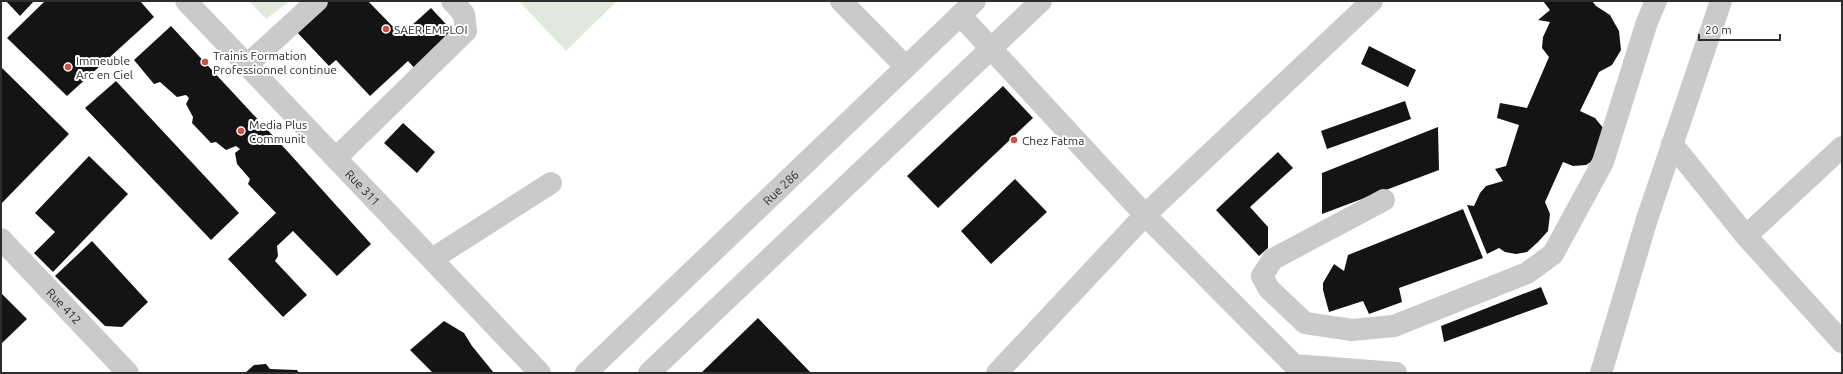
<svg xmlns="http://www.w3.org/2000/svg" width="1843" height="374" font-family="Ubuntu,sans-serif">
<rect width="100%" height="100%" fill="#fff"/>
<path fill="#e1e9dc" d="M249,1H290L266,19Z
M519,1H617L566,51Z"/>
<path fill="#141414" d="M6,1H34L20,16Z
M45,1H140L154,17L67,96L7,38Z
M324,1H368L401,35L431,8L457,36L418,72L408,61L370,96L336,60L329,66L294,29Z
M1543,1H1592L1596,6L1610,15L1619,31L1621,50L1612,65L1599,72L1580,111L1595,118L1604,129L1597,158L1586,165L1573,166L1563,162L1545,202L1550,214L1548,231L1538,242L1527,252L1516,254L1505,252L1499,248L1487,254L1467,205L1474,206L1480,193L1486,186L1503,181L1495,169L1506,166L1519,125L1497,118L1500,103L1527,108L1549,57L1542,48L1543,37L1550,22L1538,20L1550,10Z
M171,26L289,153L371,244L337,276L293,231L277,246L278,256L275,261L307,295L283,317L228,259L276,213L248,184L250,179L237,164L235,153L240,149L236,146L226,150L216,142L211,143L192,123L193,117L186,104L189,98L186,95L177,97L160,82L154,84L134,60Z
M1369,46L1416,70L1408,87L1361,64Z
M1,67L69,134L1,204Z
M116,81L239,213L211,240L85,108Z
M1003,86L1033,118L938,208L907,176Z
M1405,101L1411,119L1327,149L1321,131Z
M403,123L435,152L417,173L384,143Z
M1438,127L1439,170L1322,214V173Z
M1278,152L1293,168L1250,207L1268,227V248L1259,256L1216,210Z
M89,156L128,194L53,272L34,253L55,232L35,213Z
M1015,179L1047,212L991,264L961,231Z
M1463,209L1483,258L1399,288L1402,302L1369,314L1363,301L1329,312L1323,290V283L1334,264L1344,271L1348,255Z
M92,241L148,302L122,327L105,326L55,276Z
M1541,287L1548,304L1444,342L1441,326Z
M1,293L27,319L1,344Z
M758,318L811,373H701Z
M444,321L464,333L472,346L494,373H433L410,350Z
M266,364L270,369L297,370L299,373H245L254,365Z"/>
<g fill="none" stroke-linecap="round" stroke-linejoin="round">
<g stroke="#cacaca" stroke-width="22">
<path id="s1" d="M186,1L540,373"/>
<path d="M841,1L906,67"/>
<path d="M960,15L1145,215L1294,365L1396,373"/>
<path d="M247,65L317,1"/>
<path d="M1672,144L1746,236L1842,342"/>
<path d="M336,158L466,31L464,14L452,1"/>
<path d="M1384,200L1273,259L1262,276L1269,289L1305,323L1352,330L1394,326L1527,273L1553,254L1603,162L1647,22L1656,1"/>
<path d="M1746,236L1842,147"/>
<path id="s2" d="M1,239L128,373"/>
<path d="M432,259L551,183"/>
<path id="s3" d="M586,373L975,1"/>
<path d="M649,373L1041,1"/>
<path d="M997,373L1145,215L1372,1"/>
<path d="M1601,373L1647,219L1721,1"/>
</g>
</g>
<g fill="#ce4f45" stroke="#fff" stroke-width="1.5">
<circle cx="386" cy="29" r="4"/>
<circle cx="205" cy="62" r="4"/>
<circle cx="68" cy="67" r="4"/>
<circle cx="241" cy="131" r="4"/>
<circle cx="1014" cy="140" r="4"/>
</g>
<g text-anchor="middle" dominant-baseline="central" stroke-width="4" stroke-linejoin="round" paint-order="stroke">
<g font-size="12" fill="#2d2d2d" stroke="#fff" text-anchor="start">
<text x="394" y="29">SAER EMPLOI</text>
<text x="213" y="55">Trainis Formation<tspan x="213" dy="14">Professionnel continue</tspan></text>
<text x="76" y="60">Immeuble<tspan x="76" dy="14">Arc en Ciel</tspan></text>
<text x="249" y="124">Media Plus<tspan x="249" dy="14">Communit</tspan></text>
<text x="1022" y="140">Chez Fatma</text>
</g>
<g font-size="12" fill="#2d2d2d" stroke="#fff">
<text stroke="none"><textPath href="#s1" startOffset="257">Rue 311</textPath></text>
<text stroke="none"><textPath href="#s3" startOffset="269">Rue 286</textPath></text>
<text stroke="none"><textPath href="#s2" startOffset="92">Rue 412</textPath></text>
</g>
</g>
<rect width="1843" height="374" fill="none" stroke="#2d2d2d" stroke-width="4"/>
<path d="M1699 34v6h81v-6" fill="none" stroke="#2d2d2d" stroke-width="2"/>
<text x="1705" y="34" font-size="12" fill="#2d2d2d" stroke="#ffffff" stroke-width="3" paint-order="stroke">20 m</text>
</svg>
